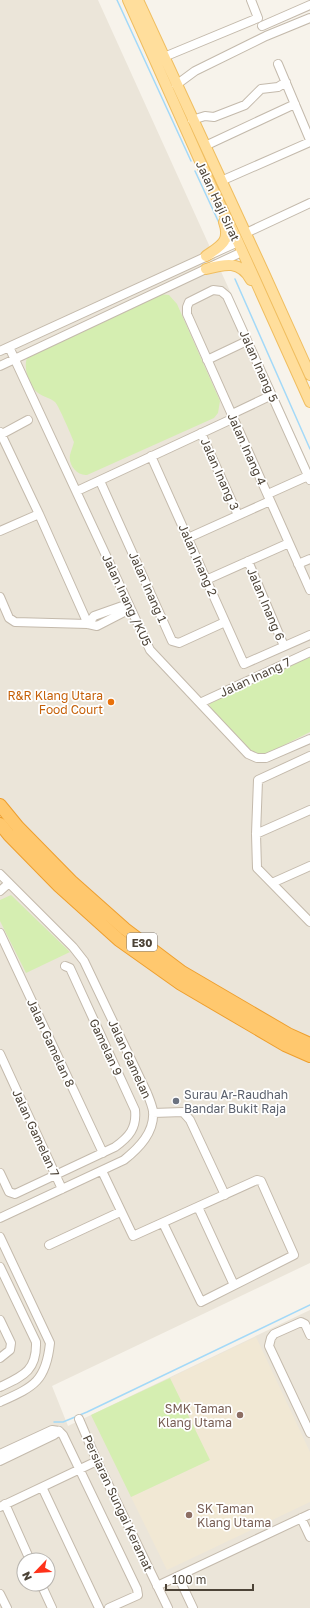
<svg xmlns="http://www.w3.org/2000/svg" width="310" height="1608" font-family="'Golos Text',sans-serif">
<rect width="100%" height="100%" fill="#f7f3eb"/>
<path fill="#ebe5d9" fill-rule="evenodd" d="M0,0H98L310,468V1263L52,1386L68,1426L310,1310V1608H0ZM24,1560H48V1584H24Z"/>
<path fill="#f1e8d4" d="M256,1337L310,1452V1502L167,1570L131,1497L209,1460L170,1378Z"/>
<path fill="#d5eeb1" d="M159,294L169,295L177,304L220,401L218,413L214,418L87,475C77,476 68,465 70,455C71,451 73,446 74,442C71,435 59,406 55,402C51,398 43,397 38,393C29,386 22,366 28,356Z
M310,656V732L264,755L256,754L250,750L212,710L209,704L213,702Z
M11,895L70,952L26,973L0,921V900Z
M170,1378L210,1460L131,1497L91,1415Z"/>
<g fill="none" stroke-linecap="round" stroke-linejoin="round">
<path stroke="#a3d9f8" stroke-width="1.5" d="M117,0L191,161
M195,171L220,225
M235,279L310,449
M54,1422H63L87,1412L310,1305"/>
<defs>
<path id="minor" d="M262,26L310,5
M164,57L258,18L251,0
M278,64L310,140
M176,85L195,71L266,36L310,18
M192,120L205,116L214,117L245,105L261,89L278,87L286,82
M205,146L295,104
M221,181L310,142
M246,233L310,203
M9,347L150,650L248,754L257,758H266L310,739
M0,351L238,242
M207,360L247,341
M0,366L242,252
M232,414L272,395
M0,432L39,514L88,624
M201,433L238,515
M2,434L28,420
M151,456L244,664L310,635
M310,480L227,296L221,291L213,290L189,302L187,307V314L310,590
M100,481L172,641L179,643L225,622
M77,491L234,418
M268,494L308,476
M0,531L39,514
M188,538L270,501
M248,561L284,646
M298,564L310,559
M206,580L289,543
M0,597L9,618L15,622L88,624L97,626L130,609
M88,624L94,616L128,604
M200,703L310,652
M310,756L258,780L256,834L257,868L310,922
M256,834L310,810
M0,874L73,947L84,961L147,1093C149,1098 152,1105 153,1111C155,1132 139,1148 124,1160L0,1218
M272,883L310,866
M0,891L9,883
M0,933L103,1153
M0,1054L62,1189
M153,1113L183,1112L190,1120L225,1195
M102,1171L133,1236L257,1180L261,1181L294,1255L201,1302L163,1223
M0,1173L9,1192L15,1194L115,1147C129,1137 137,1128 135,1110L70,968L65,966
M198,1207L234,1285
M0,1237L50,1343C46,1382 33,1387 0,1402
M49,1245L120,1212
M0,1267L36,1342C37,1371 23,1376 0,1387
M0,1320L11,1343L10,1350L0,1358
M310,1335L305,1324L301,1322L274,1334L271,1338L269,1346L310,1433
M79,1419L97,1461L168,1608
M59,1431L63,1435L137,1589L138,1595L109,1608
M0,1454L52,1430L59,1431
M0,1461L54,1435L59,1431
M42,1487L99,1608
M5,1504L30,1560
M0,1507L97,1461
M301,1518L310,1537
M178,1576L193,1608
M41,1584L52,1608
M157,1586L310,1514
M0,1594L7,1608"/>
<path id="major" d="M128,0L212,188L238,242L310,402
M138,0L264,273L310,375
M206,256C220,246 231,242 224,222
M206,269C225,264 240,260 251,280"/>
<path id="highway" d="M0,805L18,827L71,881L125,929L182,972L288,1034L310,1044
M0,824L9,835L59,886L119,940L181,984L285,1045L310,1056"/>
</defs>
<use href="#minor" stroke="#c4baac" stroke-width="10"/>
<use href="#major" stroke="#f0be60" stroke-width="12"/>
<use href="#highway" stroke="#ee9f2e" stroke-width="14"/>
<use href="#minor" stroke="#fff" stroke-width="8"/>
<use href="#major" stroke="#ffde9c" stroke-width="10"/>
<use href="#highway" stroke="#ffc86e" stroke-width="12"/>
</g>
<circle fill="#e8710a" stroke="#fff" stroke-width="1.5" cx="111" cy="702" r="4"/>
<circle fill="#6b7280" stroke="#fff" stroke-width="1.5" cx="176" cy="1101" r="4"/>
<g fill="#8d6e63" stroke="#fff" stroke-width="1.5">
<circle cx="240" cy="1415" r="4"/>
<circle cx="189" cy="1515" r="4"/>
</g>
<g text-anchor="middle" dominant-baseline="central" stroke-width="3.5" stroke-linejoin="round" paint-order="stroke">
<rect fill="#fff" stroke="#827b73" stroke-width="1" x="127" y="933" width="30" height="18" rx="3"/>
<g font-size="11" font-weight="bold" fill="#4c4337">
<text x="142" y="942">E30</text>
</g>
<g font-size="12" fill="#4c4337" stroke="#fff">
<text transform="translate(218 201) rotate(65)">Jalan Haji Sirat</text>
<text transform="translate(259 366) rotate(66)">Jalan Inang 5</text>
<text transform="translate(247 449) rotate(66)">Jalan Inang 4</text>
<text transform="translate(220 474) rotate(66)">Jalan Inang 3</text>
<text transform="translate(198 560) rotate(66)">Jalan Inang 2</text>
<text transform="translate(148 587) rotate(66)">Jalan Inang 1</text>
<text transform="translate(127 600) rotate(65)">Jalan Inang /KU5</text>
<text transform="translate(266 604) rotate(67)">Jalan Inang 6</text>
<text transform="translate(255 677) rotate(-25)">Jalan Inang 7</text>
<text transform="translate(51 1043) rotate(65)">Jalan Gamelan 8</text>
<text transform="translate(106 1047) rotate(65)">Gamelan 9</text>
<text transform="translate(130 1059) rotate(65)">Jalan Gamelan</text>
<text transform="translate(36 1133) rotate(65)">Jalan Gamelan 7</text>
<text transform="translate(118 1503) rotate(65)">Persiaran Sungai Keramat</text>
</g>
<g font-size="12" fill="#c56008" stroke="#fff" text-anchor="end">
<text x="103" y="695">R&amp;R Klang Utara<tspan x="103" dy="14">Food Court</tspan></text>
</g>
<g font-size="12" fill="#5b616d" stroke="#fff" text-anchor="start">
<text x="184" y="1094">Surau Ar-Raudhah<tspan x="184" dy="14">Bandar Bukit Raja</tspan></text>
</g>
<g font-size="12" fill="#785e54" stroke="#fff" text-anchor="end">
<text x="232" y="1408">SMK Taman<tspan x="232" dy="14">Klang Utama</tspan></text>
<text x="197" y="1508" text-anchor="start">SK Taman<tspan x="197" dy="14">Klang Utama</tspan></text>
</g>
</g>
<g transform="translate(36 1572) rotate(245)"><circle r="19" fill="#ffffff" stroke="#b7b4af"/>
<path d="M0-3L7 15L0 10L-7 15Z" fill="#ff321a"/>
<text y="-6" font-size="11" font-weight="bold" text-anchor="middle" fill="#4c4337">N</text>
</g>
<path d="M166 1584v6h87v-6" fill="none" stroke="#4c4337" stroke-width="2"/>
<text x="172" y="1584" font-size="12" fill="#4c4337" stroke="#ffffff" stroke-width="3" paint-order="stroke">100 m</text>
</svg>
